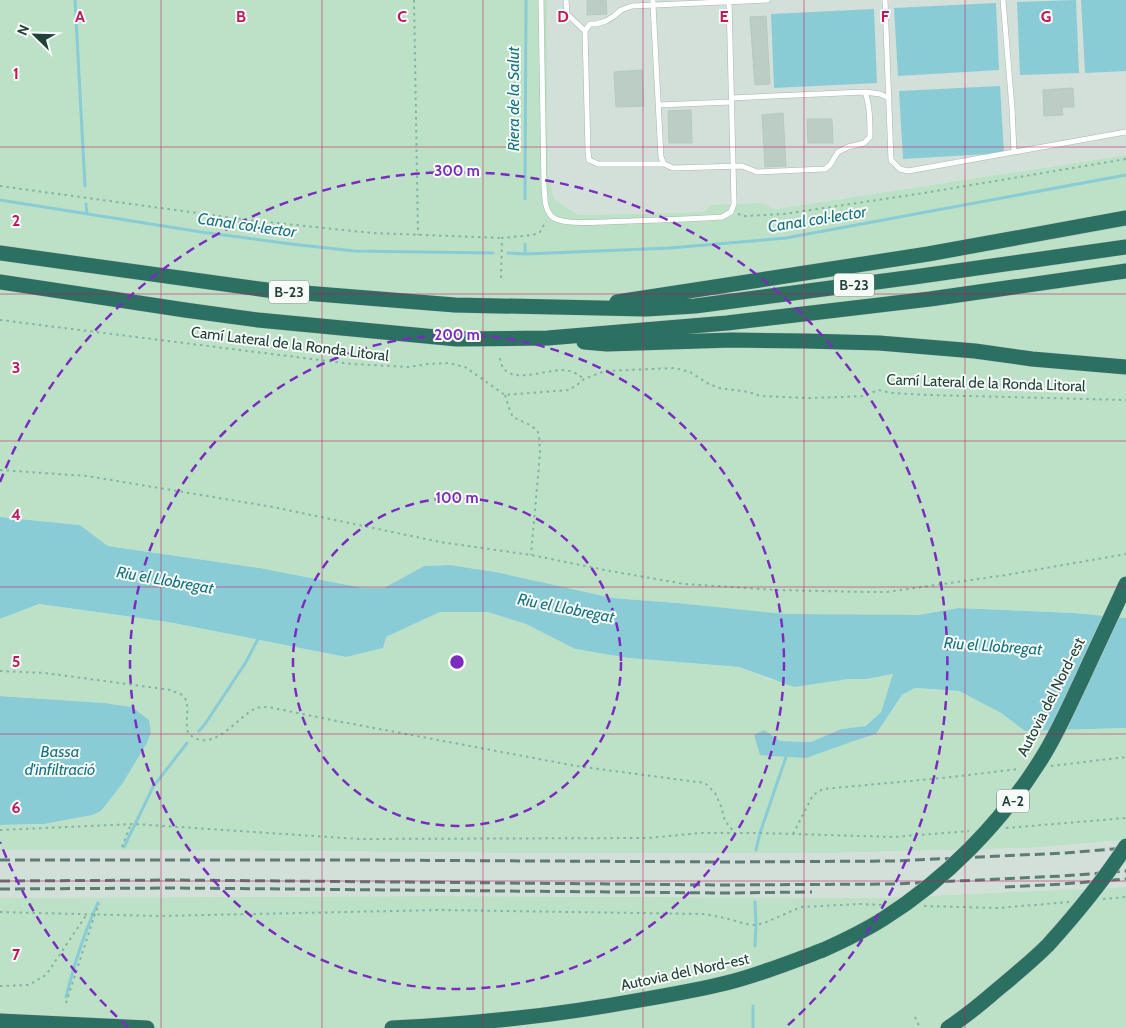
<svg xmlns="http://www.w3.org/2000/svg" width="1126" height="1028" font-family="Cabin,sans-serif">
<rect width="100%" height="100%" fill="#e5efea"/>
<path fill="#d3dfd9" d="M547,0H1126V155L775,209L762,203L704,212L579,215L554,199L548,171Z
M1126,840V887L877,898L427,896L0,898V850H178L509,853H836L1030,848Z"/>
<path fill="#bce1c6" d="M0,0H547L548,171L554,199L579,215L704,212L711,205L762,203L775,209L1126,155V618L1074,613L958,608L918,615H784L678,603L613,598L496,572L450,565L424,566L384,588H363L260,568L108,546L80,525L0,517Z
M39,604L168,622L346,657L386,637L440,612H487L526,624L575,649L628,658L739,667L774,680L827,681L848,679H867L894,674L881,712L864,726L841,729L811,742L780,741L760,755L851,742L876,734L902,695L915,688L959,691L1001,713L1025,731L1126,728V840L1030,848L836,853H509L178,850H0V825L44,824L93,815L101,811L123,783L147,743L151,733L132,707L105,703L0,696V619Z
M1126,887V1028H0V898L427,896L877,898Z"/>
<path fill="#8accd6" d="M1076,0L1079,73L1020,75L1017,2Z
M1081,0H1126V71L1085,73Z
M996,3L999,70L898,76L894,8Z
M874,9L877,83L774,88L771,14Z
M1000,86L1004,153L903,159L899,91Z
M0,517L80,525L108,546L260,568L363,588H384L424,566L450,565L496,572L613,598L678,603L784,614L918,615L958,608L1074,613L1126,618V728L1025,731L1001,713L959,691L915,688L902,695L876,734L851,742L806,758L760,755L754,735L764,730L780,741L811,742L841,729L865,726L881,712L893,674L867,679H848L794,687L739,667L628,658L575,649L526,624L487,612H440L386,637L383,648L346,657L168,622L39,604L0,619Z
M0,696L105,703L132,707L149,720L151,733L147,743L123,783L101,811L93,815L44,824L0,825Z"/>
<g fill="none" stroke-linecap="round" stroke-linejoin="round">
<path stroke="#8accd6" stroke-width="3" d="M75,0L85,186
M525,199L526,0
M0,200L201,232L291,244L354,251L493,253
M86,204L87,214
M508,253L525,254L670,248L786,238L1126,175
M525,254V244
M199,731L205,724L246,662L259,637
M124,847L153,787L187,743
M756,850L760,833L786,757
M755,946L756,925L755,902
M66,997C74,965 84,933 98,903
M753,1006V1028"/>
</g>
<path fill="#bccdc6" stroke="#b6c9c1" d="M587,0H606L607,14L587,15Z
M766,16L770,84L755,85L750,17Z
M642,70L644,106L616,107L614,72Z
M1073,88L1074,107H1062L1063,115L1044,116L1043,90Z
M691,110L692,143H669L668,111Z
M783,113L786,166L765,167L762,115Z
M807,119H832L833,143H808Z"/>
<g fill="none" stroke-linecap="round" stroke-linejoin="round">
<defs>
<path id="lane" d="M541,0L544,186C545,197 544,212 554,218C566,226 614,221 630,221C661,220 692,219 722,217L731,212L734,204L729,0
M566,0L567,14L585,31
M653,0V5L661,157L664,164H598L589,160L588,151L585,31L590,24H596L606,21L614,16L621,10L632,6L768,0
M885,0L891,160L900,169L908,171L1126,132
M1003,0L1012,108L1014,152
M731,98L865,92L880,94L889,98
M658,105L731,102
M664,164L673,168L742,166L757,172L825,169L830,165L838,152L848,147L864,143L870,137C870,122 870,106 865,92"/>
<path id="highway" d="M0,253L267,290L455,305L646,309L695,306L914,277L1126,247
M0,282L185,310L258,320L457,339L548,338L727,323L930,299L1126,271
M617,302L928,254L1126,218
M584,342L607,344L732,340L806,341L879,343L975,351L1032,359L1126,367
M0,1021L147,1028
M392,1028C475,1024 559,1015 640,1000C669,995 698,990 726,983C759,975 791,962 823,950"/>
</defs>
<use href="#lane" stroke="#a7b8b1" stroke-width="6"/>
<use href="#highway" stroke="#c1cac8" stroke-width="16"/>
<path stroke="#83b4a4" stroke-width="2" stroke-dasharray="2.5 4" stroke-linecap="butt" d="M414,0L418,235
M0,186L248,220L372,233L502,238
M738,214L745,216L784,214L924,193L1126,159
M501,278L502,238L533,235L540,232L546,221
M0,320L352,364L409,367L428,364L448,363L465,367L505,395L569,390L577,385L584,379L605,371L675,368L690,372L707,383L719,388L749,392L760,396L808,398L841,397L864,396L878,390L893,393L928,395L1126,400
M500,358C503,388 543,370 562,370C571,370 578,374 584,379
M505,395L510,411L513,417L530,425L537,430L539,435L540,453L531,555
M0,470L87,476L273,507L440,542L531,555L610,571L685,584L776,590L867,592H887L1006,575L1126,554
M0,671L45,673L171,690C174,692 180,693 182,695C192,702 184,722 188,732C190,736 193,737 197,739C218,747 239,716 256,708C260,707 264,707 268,707L337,721L576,766L705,783L715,793L721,806L725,821L735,833
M1051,766L1126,757
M1006,828L1126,818
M0,830L134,824L359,839L648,838L700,833H760L894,837L969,831
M793,834L813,795L823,789L942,778L1019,769
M122,847L131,824
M1103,899L1126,897
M924,906L998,908L1069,902
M0,912L158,916L440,910L704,914L725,918L746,924L756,925L764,923L801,907L860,904L882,905
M0,986L29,985L46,975L87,914
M66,1003L95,914L99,904
M915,1017L920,1028"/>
<use href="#lane" stroke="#fff" stroke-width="5"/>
<use href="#highway" stroke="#2c7061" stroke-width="15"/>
<path stroke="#5d7d74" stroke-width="3" stroke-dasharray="10 5" stroke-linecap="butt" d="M0,860H358L727,862L895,861L1064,853L1126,848
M0,881L174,880L725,885L893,884L1063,876L1126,871
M1005,887L1063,884L1126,879
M0,889L175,888L724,893L812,892"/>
<defs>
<path id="highway-bridge" d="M823,950C843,941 864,931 883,919C945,880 1001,823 1040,761C1057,735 1069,706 1083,677C1097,646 1112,615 1126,584
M948,1028C963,1018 977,1007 991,995C1010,979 1030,963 1048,945C1076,914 1103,881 1126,846"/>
</defs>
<use href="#highway-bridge" stroke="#c1cac8" stroke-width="16" stroke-linecap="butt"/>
<use href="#highway-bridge" stroke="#2c7061" stroke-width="15"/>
</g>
<path fill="none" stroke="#c2185b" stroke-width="1" stroke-opacity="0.55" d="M161,0V1028M322,0V1028M483,0V1028M643,0V1028M804,0V1028M965,0V1028M0,147H1126M0,294H1126M0,441H1126M0,587H1126M0,734H1126M0,881H1126"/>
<g fill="none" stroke="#7b2cbf" stroke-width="2.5" stroke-dasharray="9 6">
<circle cx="457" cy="662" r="164"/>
<circle cx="457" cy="662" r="327"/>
<path d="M128 1027A491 491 0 0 1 0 842M0 482A491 491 0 1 1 786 1027"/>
</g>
<g text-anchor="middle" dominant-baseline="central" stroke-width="4" stroke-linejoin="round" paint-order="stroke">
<g fill="#f6fbf8" stroke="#627a72" stroke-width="1">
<rect x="834" y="273.5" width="40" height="23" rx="4"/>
<rect x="269" y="280.5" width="40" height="23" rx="4"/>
<rect x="997" y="789.5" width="32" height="23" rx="4"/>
</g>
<g font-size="14" font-weight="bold" fill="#224239">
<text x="854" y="285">B-23</text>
<text x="289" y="292">B-23</text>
<text x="1013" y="801">A-2</text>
</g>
<g font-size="15" fill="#224239" stroke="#f6fbf8">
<text transform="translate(290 344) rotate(7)">Camí Lateral de la Ronda Litoral</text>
<text transform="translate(986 383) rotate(2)">Camí Lateral de la Ronda Litoral</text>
<text transform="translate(1051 697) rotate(-63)">Autovia del Nord-est</text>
<text transform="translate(685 972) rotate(-12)">Autovia del Nord-est</text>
</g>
<g font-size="16" font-style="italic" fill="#187383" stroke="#f6fbf8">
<text transform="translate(513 99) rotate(-90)">Riera de la Salut</text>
<text transform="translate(817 219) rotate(-9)">Canal col·lector</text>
<text transform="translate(247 225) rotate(8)">Canal col·lector</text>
<text transform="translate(165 580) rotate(10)">Riu el Llobregat</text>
<text transform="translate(566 608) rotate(11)">Riu el Llobregat</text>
<text transform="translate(993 646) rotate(4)">Riu el Llobregat</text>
<text x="60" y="751">Bassa<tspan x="60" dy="18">d'infiltració</tspan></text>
</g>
</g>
<g font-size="16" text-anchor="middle" font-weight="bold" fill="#c2185b" stroke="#f6fbf8" stroke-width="4" stroke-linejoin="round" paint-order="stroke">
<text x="80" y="22">A</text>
<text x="241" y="22">B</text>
<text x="402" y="22">C</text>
<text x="563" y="22">D</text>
<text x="724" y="22">E</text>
<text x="885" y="22">F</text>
<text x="1046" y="22">G</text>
<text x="16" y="79">1</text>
<text x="16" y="226">2</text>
<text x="16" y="373">3</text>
<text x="16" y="520">4</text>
<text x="16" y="667">5</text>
<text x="16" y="813">6</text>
<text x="16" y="960">7</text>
</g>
<circle cx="457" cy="662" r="8" fill="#7b2cbf" stroke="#f6fbf8" stroke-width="2.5"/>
<g font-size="15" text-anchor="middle" font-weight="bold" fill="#7b2cbf" stroke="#f6fbf8" stroke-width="4" stroke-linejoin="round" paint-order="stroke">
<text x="457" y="176">300 m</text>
<text x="457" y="340">200 m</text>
<text x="457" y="503">100 m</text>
</g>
<g transform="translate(35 35) rotate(293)" stroke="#f6fbf8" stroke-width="4" paint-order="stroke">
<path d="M0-4L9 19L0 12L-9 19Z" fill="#224239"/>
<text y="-8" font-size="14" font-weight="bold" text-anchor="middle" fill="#224239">N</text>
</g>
</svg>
